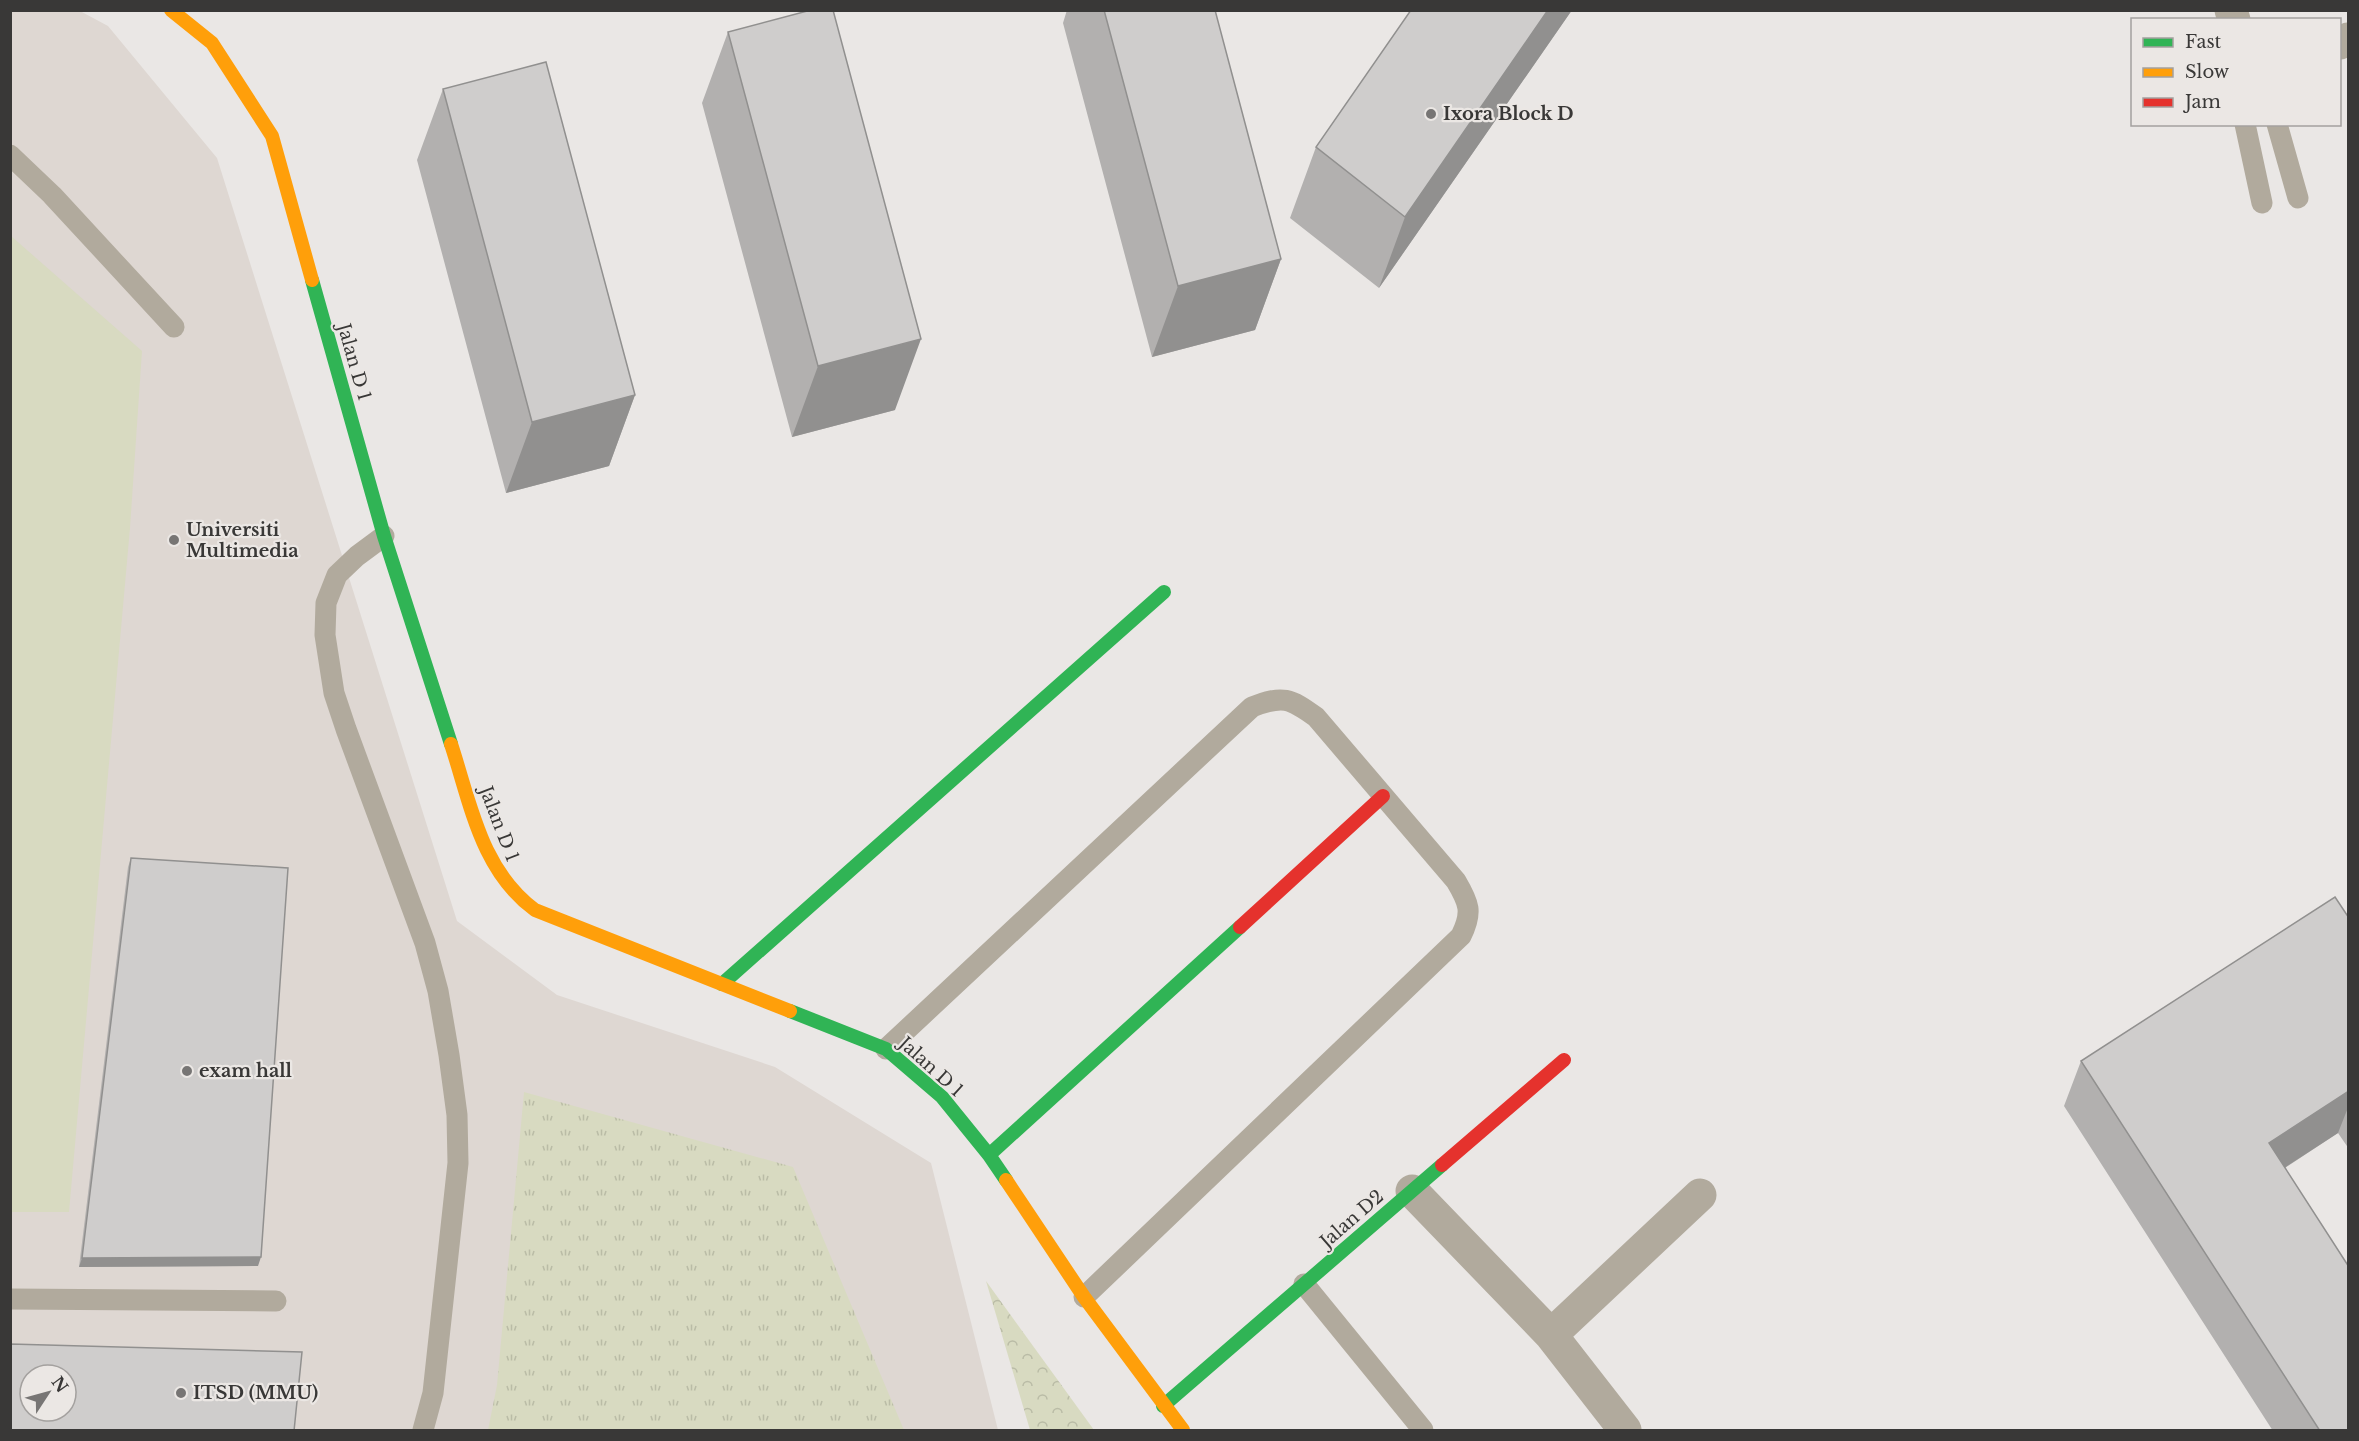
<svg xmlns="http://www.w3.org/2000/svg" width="2359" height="1441" font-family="'Libre Baskerville',serif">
<defs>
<pattern id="grass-tufts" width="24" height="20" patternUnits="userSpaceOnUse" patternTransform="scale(1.5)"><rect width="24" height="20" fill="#d8dac1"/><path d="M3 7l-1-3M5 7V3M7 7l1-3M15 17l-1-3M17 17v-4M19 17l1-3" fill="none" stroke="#babca6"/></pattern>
<pattern id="forest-crowns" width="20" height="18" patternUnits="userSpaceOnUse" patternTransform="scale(1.5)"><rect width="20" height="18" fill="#d8dac1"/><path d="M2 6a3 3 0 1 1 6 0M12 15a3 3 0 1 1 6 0" fill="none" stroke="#babca6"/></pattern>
</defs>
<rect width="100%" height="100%" fill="#eae7e5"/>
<path fill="#ded7d2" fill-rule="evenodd" d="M10,11H80L108,26L217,158L457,921L557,995L775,1067L931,1163L998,1430H11ZM30,1375H66V1411H30Z"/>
<path fill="url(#grass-tufts)" d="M524,1092L793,1167L904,1430H488L497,1385Z"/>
<path fill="url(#forest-crowns)" d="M986,1281L1094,1430H1030Z"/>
<path fill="#d8dac1" d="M11,236L142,351L130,528L69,1212H11Z"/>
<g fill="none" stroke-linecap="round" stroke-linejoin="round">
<path stroke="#b1aa9d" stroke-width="21" d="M2245,124L2262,203
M2277,124L2298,198
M10,155L52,195L174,327
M384,536L357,556L337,575L326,603L325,635L334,693L346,729L425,943L438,991L449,1055L457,1115L458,1163L433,1393L423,1430
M886,1049L1252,707C1283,695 1290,698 1316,717L1456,881C1469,903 1473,912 1461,936L1084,1297
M1304,1284L1423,1430
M10,1299L276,1301"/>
<path stroke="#b1aa9d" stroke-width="33" d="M2231,10L2234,20
M2340,43L2348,39
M1412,1191L1551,1335L1625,1430
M1551,1335L1700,1195"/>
<path stroke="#30b455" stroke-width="14" d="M312,280L384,536L451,744
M722,984L1164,592
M790,1011L886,1049L942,1097L989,1155L1006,1180
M989,1155L1240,927
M1163,1406L1442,1165"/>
<path stroke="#ff9f0a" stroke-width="14" d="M171,10L212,43L272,136L312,280
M451,744C471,805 481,870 535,910L790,1011
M1006,1180L1084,1297L1183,1430"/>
<path stroke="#e5322d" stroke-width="14" d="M1240,927L1383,796
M1442,1165L1564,1060"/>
</g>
<path fill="#b2b0af" d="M1067,10H1215L1281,259L1255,330L1152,357L1063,23Z
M1411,10H1572L1379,288L1290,218L1316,147Z
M728,32L895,410L792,437L702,103Z
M443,89L635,395L609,466L506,493L417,160Z
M131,858L258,1266L79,1267L128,867Z
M2349,918V1149L2338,1133L2285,1168L2349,1431H2273L2064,1106L2081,1061Z"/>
<path fill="#91908f" d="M1548,10H1572L1379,288L1405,217Z
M1281,259L1255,330L1152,357L1178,286Z
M921,339L895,410L792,437L818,366Z
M635,395L609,466L506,493L532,422Z
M2349,1091V1105L2338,1133L2252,1189L2269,1143Z
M261,1257L258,1266L79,1267L82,1258Z"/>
<path fill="#cfcdcc" stroke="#91908f" stroke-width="1.5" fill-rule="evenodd" d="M811,10H833L921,339L818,366L728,32Z
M1104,10H1215L1281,259L1178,286Z
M1411,10H1548L1405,217L1316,147Z
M546,62L635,395L532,422L443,89Z
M131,858L288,868L261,1257L82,1258Z
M2335,897L2349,918V1091L2269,1143L2349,1267V1431H2320L2081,1061Z
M10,1344L302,1352L294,1431H10ZM30,1375H66V1411H30Z"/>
<g fill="#777574" stroke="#ebe7e4" stroke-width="2">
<circle cx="1431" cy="114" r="6"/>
<circle cx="174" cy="540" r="6"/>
<circle cx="187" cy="1071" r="6"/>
<circle cx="181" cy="1393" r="6"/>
</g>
<g text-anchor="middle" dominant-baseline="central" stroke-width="4.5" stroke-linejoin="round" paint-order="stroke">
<g font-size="18" font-weight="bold" fill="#393837" stroke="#ebe7e4" text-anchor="start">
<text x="1443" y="114">Ixora Block D</text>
<text x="186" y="530">Universiti<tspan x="186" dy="21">Multimedia</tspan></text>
<text x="199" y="1071">exam hall</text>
<text x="193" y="1393">ITSD (MMU)</text>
</g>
<g font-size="18" fill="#393837" stroke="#ebe7e4">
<text transform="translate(354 362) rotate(74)">Jalan D 1</text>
<text transform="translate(499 824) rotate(69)">Jalan D 1</text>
<text transform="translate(931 1067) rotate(42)">Jalan D 1</text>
<text transform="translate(1352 1219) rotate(-41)">Jalan D2</text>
</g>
</g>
<rect width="2359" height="1441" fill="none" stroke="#393837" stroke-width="24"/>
<rect x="2131" y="18" width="210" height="108" fill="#ebe7e4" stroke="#a4a19f" stroke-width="1.5"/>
<rect x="2143" y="38" width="30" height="9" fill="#30b455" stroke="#a4a19f" stroke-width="1.5"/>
<text x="2185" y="48" font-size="18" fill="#393837">Fast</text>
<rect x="2143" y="68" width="30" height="9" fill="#ff9f0a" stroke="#a4a19f" stroke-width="1.5"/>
<text x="2185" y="78" font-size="18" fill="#393837">Slow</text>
<rect x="2143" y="98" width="30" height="9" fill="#e5322d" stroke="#a4a19f" stroke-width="1.5"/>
<text x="2185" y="108" font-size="18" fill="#393837">Jam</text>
<g transform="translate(48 1393) rotate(54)"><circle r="28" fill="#ebe7e4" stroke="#a4a19f" stroke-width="1.5"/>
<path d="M0-4.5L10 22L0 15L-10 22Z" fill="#777574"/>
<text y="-9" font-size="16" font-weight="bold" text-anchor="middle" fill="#393837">N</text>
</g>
</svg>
